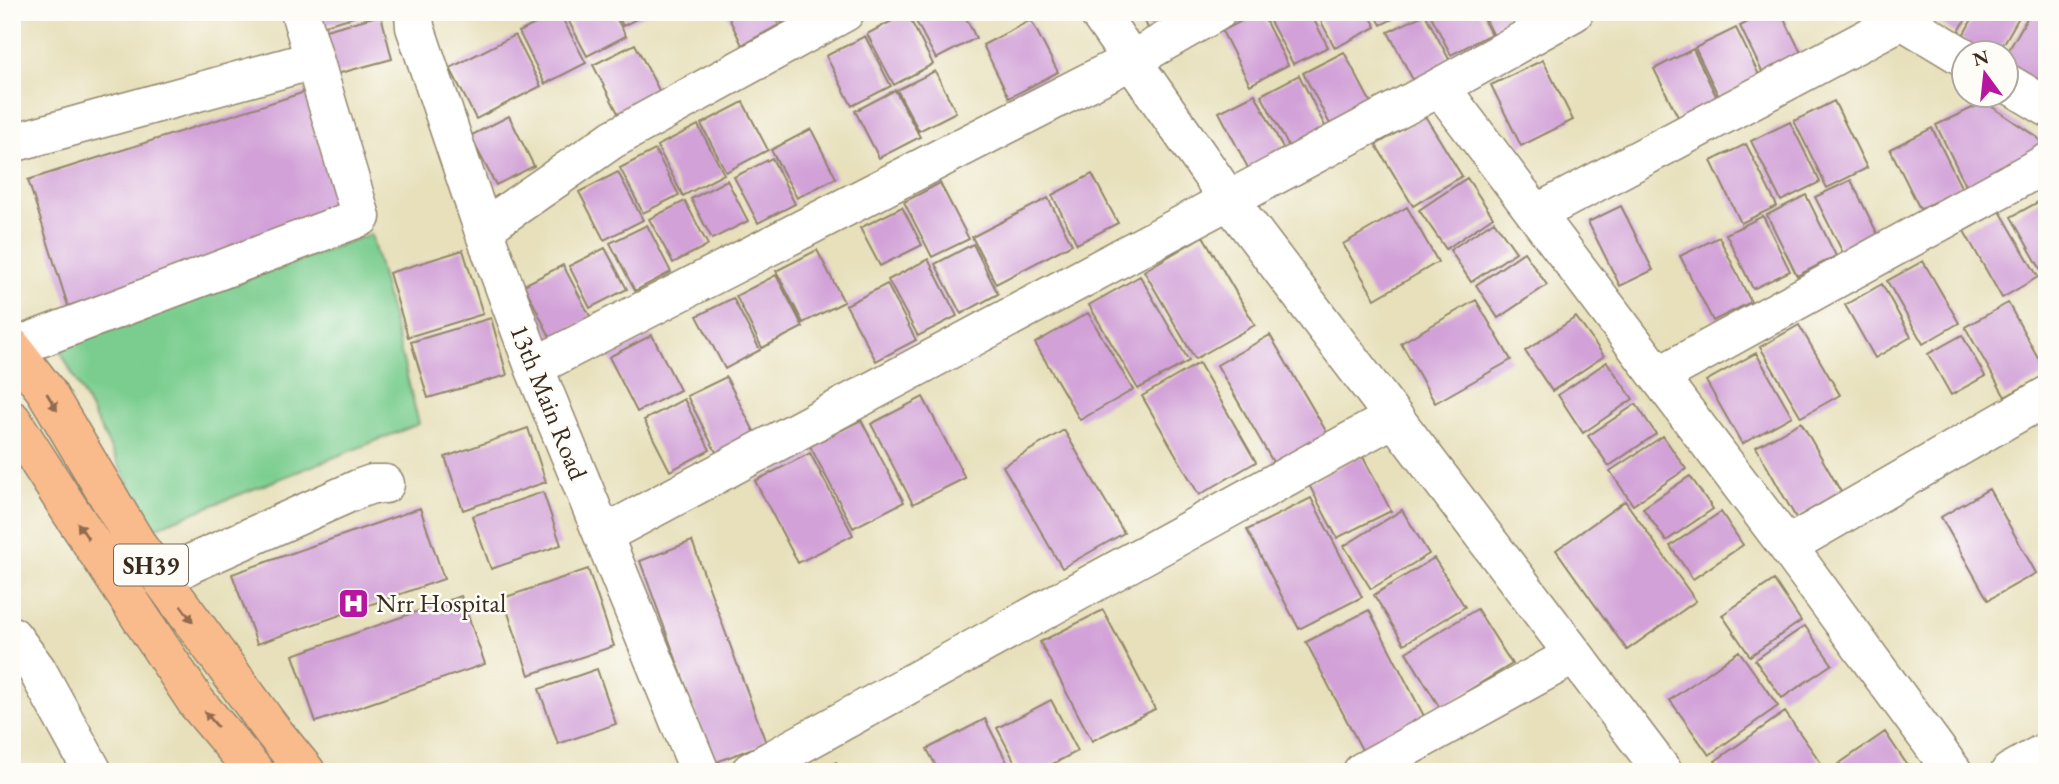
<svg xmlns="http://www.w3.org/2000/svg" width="2059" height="784" font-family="'EB Garamond',serif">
<rect width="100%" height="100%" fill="#fdfcf7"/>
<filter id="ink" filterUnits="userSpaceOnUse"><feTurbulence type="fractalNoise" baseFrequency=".0143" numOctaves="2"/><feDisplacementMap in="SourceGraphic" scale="14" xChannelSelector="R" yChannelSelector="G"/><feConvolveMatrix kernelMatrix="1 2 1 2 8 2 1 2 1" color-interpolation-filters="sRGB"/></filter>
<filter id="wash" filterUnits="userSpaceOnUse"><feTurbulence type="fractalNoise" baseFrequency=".00686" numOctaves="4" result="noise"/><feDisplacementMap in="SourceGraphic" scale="28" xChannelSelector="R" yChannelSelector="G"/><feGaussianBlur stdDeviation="1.57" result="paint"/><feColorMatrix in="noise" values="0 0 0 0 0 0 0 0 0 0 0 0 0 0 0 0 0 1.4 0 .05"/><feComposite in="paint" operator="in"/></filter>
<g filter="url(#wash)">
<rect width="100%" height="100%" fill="#e7e0bb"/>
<path fill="#7acd8f" stroke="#5a7c56" stroke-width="2" d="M371,234L419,424L152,529L59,348Z"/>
<g id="blocks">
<path fill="#d2a1d8" d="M318,12H369V13L321,26Z
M559,12L586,63L545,84L519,32Z
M564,12H613L626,36L587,56Z
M616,12H650L623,26Z
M726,12H772L779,25L742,45Z
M776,12H805L782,24Z
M911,12H963L976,38L936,59Z
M1140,12H1184L1149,30Z
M1259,12H1261L1288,65L1250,85L1222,31Z
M1265,12H1310L1328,47L1293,64Z
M1316,12H1368L1376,27L1335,48Z
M1374,12H1406L1381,25Z
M1429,12H1479L1491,34L1451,55Z
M1482,12H1531L1535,20L1496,40Z
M1768,12H1781L1804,59L1765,78L1740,26Z
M1926,12H1970L1957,35Z
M1976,12H2022L1999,52H1986L1961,39Z
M907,13L933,64L894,85L867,34Z
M2030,13L2047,22V70L2039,83L2007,65V53Z
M1425,14L1451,63L1414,82L1388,32Z
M381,15L392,59L333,75L322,31Z
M1031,20L1058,72L1009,98L983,45Z
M1736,28L1763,83L1722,103L1695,48Z
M515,35L541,86L476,119L450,68Z
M865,36L891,86L852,106L826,56Z
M635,44L661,94L619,115L593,65Z
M1693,49L1719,102L1680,121L1654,69Z
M1344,52L1371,103L1330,124L1303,73Z
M1543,60L1573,120L1521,146L1491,85Z
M935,71L956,112L919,131L897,90Z
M1299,75L1326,128L1289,147L1261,95Z
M895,90L920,137L879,158L855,111Z
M308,91L348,216L68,306L28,180Z
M1255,94L1285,152L1249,170L1219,112Z
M1834,101L1867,168L1827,188L1794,121Z
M743,102L768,150L726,172L701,124Z
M1985,102L2038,138L2045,151L1968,190L1936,125Z
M509,116L534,166L496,185L470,136Z
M1425,116L1462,176L1413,206L1376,145Z
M1790,122L1820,182L1781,201L1751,141Z
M698,125L724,174L683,196L657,146Z
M1932,128L1962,189L1920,209L1890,149Z
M811,129L836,178L797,198L771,150Z
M1746,144L1777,206L1741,223L1711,161Z
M655,150L679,195L643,213L620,168Z
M772,158L795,204L758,223L734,177Z
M618,172L643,220L604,240L579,192Z
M1092,174L1118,223L1077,244L1052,195Z
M1467,178L1493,217L1446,249L1419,210Z
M727,180L748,221L712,239L691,199Z
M1851,180L1880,239L1845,257L1815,197Z
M940,183L969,239L932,257L904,202Z
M1806,195L1836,256L1797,276L1767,215Z
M2047,197V266L2041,270L2011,217Z
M1048,198L1072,244L996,284L972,237Z
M685,201L708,245L673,263L649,219Z
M1621,206L1653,270L1620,286L1588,222Z
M902,207L922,245L880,266L860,228Z
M1407,207L1438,262L1375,299L1343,244Z
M2000,211L2038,277L2002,298L1964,231Z
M1763,216L1790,271L1753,289L1726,234Z
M1494,221L1516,252L1471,282L1450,250Z
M647,225L671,272L635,291L610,243Z
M1203,236L1255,325L1195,359L1144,271Z
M1719,237L1751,302L1713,321L1680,256Z
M973,244L998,294L961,314L935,264Z
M605,248L627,289L590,308L569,266Z
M463,250L483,314L408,337L389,273Z
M817,250L844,302L803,323L776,271Z
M1524,252L1547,285L1498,318L1476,285Z
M928,259L957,316L918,336L888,280Z
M1923,261L1959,323L1923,344L1887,281Z
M563,265L591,318L551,339L524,285Z
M776,275L803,327L762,348L736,296Z
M1140,276L1189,361L1138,389L1089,305Z
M887,284L916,340L876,361L846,305Z
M1882,284L1911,337L1875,358L1845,305Z
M733,298L760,350L725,369L697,316Z
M1476,300L1511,360L1435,403L1401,343Z
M2008,303L2047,374L2005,397L1965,327Z
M1088,313L1133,390L1080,420L1035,343Z
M1576,317L1604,356L1552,391L1525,351Z
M491,318L507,375L428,398L411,342Z
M1799,325L1840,395L1801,417L1760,347Z
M652,335L680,390L637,412L609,357Z
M1270,335L1330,438L1277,469L1217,365Z
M1962,335L1985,376L1951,395L1928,354Z
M1756,353L1792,416L1742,444L1706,381Z
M1607,362L1633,399L1583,433L1558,395Z
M1199,363L1256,462L1199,495L1142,396Z
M726,377L757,437L718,456L687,396Z
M923,397L965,478L913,504L871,424Z
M684,399L710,450L670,471L644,420Z
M1636,404L1656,434L1609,466L1588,436Z
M861,420L904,502L853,528L810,446Z
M1801,422L1841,492L1796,518L1756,447Z
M528,428L546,482L463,510L445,457Z
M1064,430L1124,533L1062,568L1003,466Z
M1663,436L1686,469L1633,505L1610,471Z
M810,453L853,535L798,563L755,481Z
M1362,455L1391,511L1337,538L1308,483Z
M1690,476L1713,509L1666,541L1643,508Z
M1989,489L2036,573L1988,600L1941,517Z
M543,492L561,545L491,569L472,516Z
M1311,498L1362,597L1299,629L1247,530Z
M1625,501L1696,601L1627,650L1556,550Z
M420,508L444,579L257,644L232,574Z
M1402,510L1429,554L1371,589L1344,546Z
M1721,512L1743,545L1693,579L1670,546Z
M692,541L766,743L714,763L640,561Z
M1434,558L1465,607L1404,644L1374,595Z
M588,569L614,646L529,675L503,598Z
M1774,580L1801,621L1750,656L1722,615Z
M461,596L485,664L316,722L293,655Z
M1477,609L1512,664L1440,708L1406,652Z
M1103,610L1155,709L1092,741L1040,642Z
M1369,610L1426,720L1363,752L1306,642Z
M1805,626L1832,664L1782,698L1755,660Z
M1739,651L1778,706L1709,755L1670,700Z
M597,669L616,724L558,744L539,689Z
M1051,700L1078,751L1037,772H1020L997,728Z
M1785,712L1821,763L1809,772H1723L1715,761Z
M985,719L1012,772H939L927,749Z
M1885,732L1912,772H1842L1837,765Z
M836,762L841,772H817Z"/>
</g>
</g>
<g filter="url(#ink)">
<use href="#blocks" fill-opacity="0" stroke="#91856c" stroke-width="2"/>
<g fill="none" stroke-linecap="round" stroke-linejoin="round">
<defs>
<path id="minor" d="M414,12L415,27L483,229L534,367L700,772
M1098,12L1229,200L1663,772
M1889,12L1965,58
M2007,83L2047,107
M1440,87L1787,546L1953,772
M12,143L314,60
M1536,214L1902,20
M483,229L613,139L845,12
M13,348L361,217L300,12
M534,367L1132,60L1216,12
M1659,376L2047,163
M603,535L1440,87L1574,12
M1787,546L2047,396
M162,579L190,564L358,489L372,484H385
M12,636L37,670L93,772
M750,772L1393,418
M1362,772L1574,655
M2010,772L2047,751"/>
<path id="major" d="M12,347L45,390L139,548L272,730L306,772
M12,420L71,512L197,703L255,772"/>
</defs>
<use href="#minor" stroke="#91856c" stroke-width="41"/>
<use href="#major" stroke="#91856c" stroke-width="41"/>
<use href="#minor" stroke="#fff" stroke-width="38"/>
<use href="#major" stroke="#fabb8c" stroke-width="38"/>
</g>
<defs><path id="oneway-solid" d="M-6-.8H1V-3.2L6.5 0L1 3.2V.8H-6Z" transform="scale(1.75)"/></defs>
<g fill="#916b50">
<use href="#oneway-solid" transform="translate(52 402) rotate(59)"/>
<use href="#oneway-solid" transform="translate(83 531) rotate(-124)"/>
<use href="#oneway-solid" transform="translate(187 614) rotate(54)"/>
<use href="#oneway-solid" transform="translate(211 719) rotate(-130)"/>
</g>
</g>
<defs>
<symbol id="hospital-square" viewBox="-11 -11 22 22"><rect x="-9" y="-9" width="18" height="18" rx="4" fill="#b5179e" stroke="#fdfcf7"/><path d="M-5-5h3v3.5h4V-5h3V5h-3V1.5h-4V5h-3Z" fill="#fff"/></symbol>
</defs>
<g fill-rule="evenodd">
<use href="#hospital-square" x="336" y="586" width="35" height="35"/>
</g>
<g text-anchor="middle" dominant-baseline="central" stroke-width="5" stroke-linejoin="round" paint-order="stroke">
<rect fill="#fdfcf7" stroke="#75695f" stroke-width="2" x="114" y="544.5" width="74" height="41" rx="5"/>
<g font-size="24" font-weight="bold" fill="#3b2a1e">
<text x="151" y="565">SH39</text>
</g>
<g font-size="26" fill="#3b2a1e" stroke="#fdfcf7">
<text transform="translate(549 402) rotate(68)">13th Main Road</text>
</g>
<g font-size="26" fill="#3b2a1e" stroke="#fdfcf7" text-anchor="start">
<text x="376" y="603">Nrr Hospital</text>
</g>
</g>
<rect width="2059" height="784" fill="none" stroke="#fdfcf7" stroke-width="42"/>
<g transform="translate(1985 74) rotate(345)"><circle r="33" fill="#fdfcf7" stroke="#afa8a0" stroke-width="2"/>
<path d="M0-5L12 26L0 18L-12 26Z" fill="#b5179e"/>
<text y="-10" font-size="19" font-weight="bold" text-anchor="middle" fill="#3b2a1e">N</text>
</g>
</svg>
